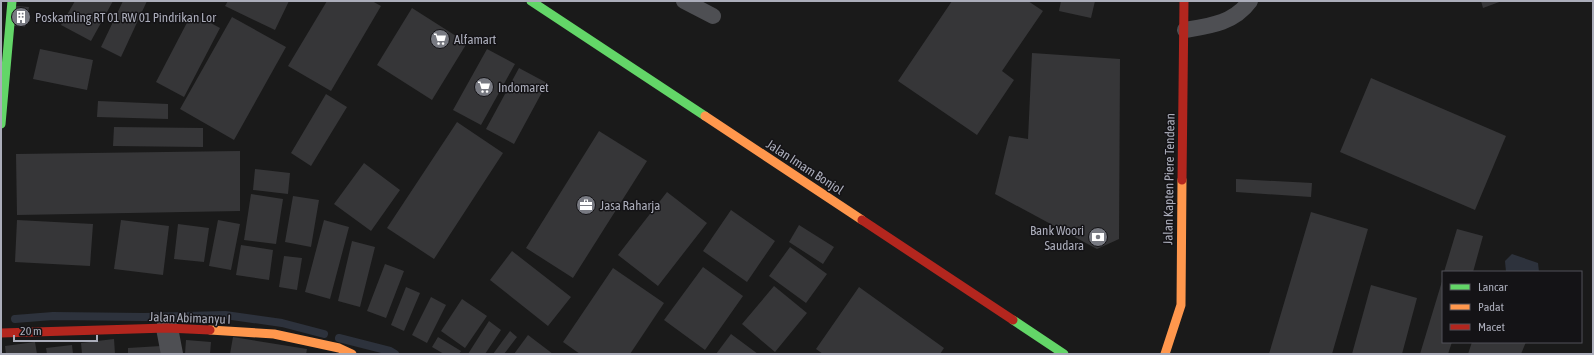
<svg xmlns="http://www.w3.org/2000/svg" width="1594" height="355" font-family="'Asap Condensed',sans-serif">
<rect width="100%" height="100%" fill="#1a1a1a"/>
<path fill="#2d323c" d="M1512,254L1538,263L1539,272H1506L1505,261Z"/>
<g fill="none" stroke-linecap="round" stroke-linejoin="round">
<path stroke="#2d323c" stroke-width="8" d="M15,319L53,316L144,317L225,315L282,323L324,334
M339,338L390,351L395,354"/>
</g>
<path fill="#363638" d="M75,1H113L91,41L61,25Z
M123,1H147L121,57L101,47Z
M228,1H289L275,30L225,6Z
M327,1H372L381,6L331,91L288,66Z
M952,1H1028L1043,11L1002,71L1014,80L977,135L898,81Z
M1061,1H1095L1091,18L1059,11Z
M1481,1H1502L1483,8Z
M16,6L29,7L25,27L14,26Z
M412,8L467,43L432,100L377,65Z
M192,13L220,28L184,97L156,82Z
M232,17L286,47L234,140L180,109Z
M40,49L93,60L87,90L33,79Z
M487,49L515,64L481,125L453,110Z
M1032,53L1120,59L1119,239L1097,249L995,194L1009,136L1028,139Z
M519,68L547,83L514,144L486,129Z
M1371,78L1506,136L1475,210L1340,152Z
M326,94L347,107L311,166L291,153Z
M98,101L168,104V119L97,117Z
M457,122L503,153L434,259L387,228Z
M114,127L203,128V147L113,146Z
M599,131L647,161L573,278L526,248Z
M240,151V211L17,215L16,154Z
M364,163L400,190L371,231L334,204Z
M255,169L290,173L288,194L253,190Z
M1236,179L1312,183L1311,197L1236,192Z
M667,192L707,223L658,286L618,255Z
M251,194L283,199L276,244L244,240Z
M293,196L319,200L311,247L285,242Z
M731,210L775,241L747,282L703,251Z
M1311,212L1368,229L1332,354H1269Z
M17,220L93,224L90,266L15,262Z
M121,220L169,226L163,275L114,269Z
M218,220L240,224L231,270L209,266Z
M324,220L349,227L330,299L305,292Z
M178,224L209,228L204,262L174,259Z
M799,225L834,247L823,264L789,242Z
M1457,229L1483,236L1473,272H1444Z
M352,241L375,247L360,307L338,301Z
M241,245L273,250L269,280L236,275Z
M790,247L827,274L806,303L769,276Z
M512,251L571,297L548,326L490,280Z
M284,256L302,258L297,290L279,287Z
M385,264L404,271L386,318L367,311Z
M703,267L743,296L705,350L664,320Z
M613,268L664,303L630,354H580L563,342Z
M1443,278V342H1452L1448,354H1420Z
M1371,285L1417,298L1402,354H1352Z
M774,286L807,313L775,352L742,324Z
M406,287L420,293L404,331L391,325Z
M859,287L944,348L940,354H823L816,349Z
M431,297L446,305L427,343L412,335Z
M462,299L487,316L465,348L441,331Z
M489,321L501,330L485,354H468Z
M510,331L517,337L504,354H493Z
M731,334L758,354H716Z
M528,335L553,354H514Z
M233,337L307,349L306,354H230Z
M438,337L461,351L459,354H444L432,347Z
M114,339L115,354H82L81,343Z
M186,340L211,342L210,354H185Z
M35,342L37,354H6L5,346Z
M1472,342H1526L1521,354H1468Z
M72,345L73,354H47L46,348Z
M161,346L162,354H128V348Z"/>
<g fill="none" stroke-linecap="round" stroke-linejoin="round">
<path stroke="#4e4f53" stroke-width="16" d="M684,1L713,16
M1185,30C1210,26 1234,23 1250,1"/>
<path stroke="#4e4f53" stroke-width="22" d="M167,328L172,354"/>
<path stroke="#63d668" stroke-width="9" d="M531,1L705,116
M1,124L12,1
M1013,320L1064,354"/>
<path stroke="#ff974d" stroke-width="9" d="M705,116L862,220
M210,330L274,334L339,348L352,354
M1165,354L1181,305L1182,180"/>
<path stroke="#b3261e" stroke-width="9" d="M1182,180L1184,1
M862,220L1013,320
M1,333L167,328L210,330"/>
</g>
<defs>
<symbol id="building-disc" viewBox="-11 -11 22 22"><circle r="9.5" fill="#787a82" stroke="#141316"/><path d="M-4-6H4V6H1V3H-1V6H-4ZM-2.5-4.3h1.7v1.8h-1.7ZM.8-4.3h1.7v1.8H.8ZM-2.5-1h1.7V.8h-1.7ZM.8-1h1.7V.8H.8Z" fill="#fff"/></symbol>
<symbol id="supermarket-disc" viewBox="-11 -11 22 22"><circle r="9.5" fill="#787a82" stroke="#141316"/><path d="M-6-5.5h2.5l.6 2H6L4.5 2H-2.5L-4.4-4H-6ZM-1.5 3.2a1.3 1.3 0 1 0 .1 0ZM3 3.2a1.3 1.3 0 1 0 .1 0Z" fill="#fff"/></symbol>
<symbol id="office-disc" viewBox="-11 -11 22 22"><circle r="9.5" fill="#787a82" stroke="#141316"/><path d="M-6-3h4V-5.5h4V-3h4V5H-6ZM-1-4.5V-3h2v-1.5ZM-6 0V1H6V0Z" fill="#fff"/></symbol>
<symbol id="bank-disc" viewBox="-11 -11 22 22"><circle r="9.5" fill="#787a82" stroke="#141316"/><path d="M-6-4H6V4H-6ZM0-2.3a2.3 2.3 0 1 0 0 4.6a2.3 2.3 0 1 0 0-4.6Z" fill="#fff"/></symbol>
</defs>
<g fill-rule="evenodd">
<use href="#building-disc" x="10" y="6" width="22" height="22"/>
<use href="#supermarket-disc" x="429" y="28" width="22" height="22"/>
<use href="#supermarket-disc" x="473" y="76" width="22" height="22"/>
<use href="#office-disc" x="575" y="194" width="22" height="22"/>
<use href="#bank-disc" x="1087" y="226" width="22" height="22"/>
</g>
<g text-anchor="middle" dominant-baseline="central" stroke-width="3" stroke-linejoin="round" paint-order="stroke">
<g font-size="13" fill="#abadba" stroke="#141316" text-anchor="start">
<text x="35" y="17">Poskamling RT 01 RW 01 Pindrikan Lor</text>
<text x="454" y="39">Alfamart</text>
<text x="498" y="87">Indomaret</text>
<text x="600" y="205">Jasa Raharja</text>
<text x="1084" y="230" text-anchor="end">Bank Woori<tspan x="1084" dy="15">Saudara</tspan></text>
</g>
<g font-size="13" fill="#abadba" stroke="#141316">
<text transform="translate(805 167) rotate(33)">Jalan Imam Bonjol</text>
<text transform="translate(1169 179) rotate(-89)">Jalan Kapten Piere Tendean</text>
<text transform="translate(190 318) rotate(2)">Jalan Abimanyu I</text>
</g>
</g>
<rect width="1594" height="355" fill="none" stroke="#abadba" stroke-width="4"/>
<rect x="1442" y="271" width="140" height="72" fill="#141316" stroke="#505158"/>
<rect x="1450" y="284" width="20" height="6" fill="#63d668" stroke="#505158"/>
<text x="1478" y="291" font-size="12" fill="#abadba">Lancar</text>
<rect x="1450" y="304" width="20" height="6" fill="#ff974d" stroke="#505158"/>
<text x="1478" y="311" font-size="12" fill="#abadba">Padat</text>
<rect x="1450" y="324" width="20" height="6" fill="#b3261e" stroke="#505158"/>
<text x="1478" y="331" font-size="12" fill="#abadba">Macet</text>
<path d="M14 335v6h83v-6" fill="none" stroke="#abadba" stroke-width="2"/>
<text x="20" y="335" font-size="12" fill="#abadba" stroke="#141316" stroke-width="3" paint-order="stroke">20 m</text>
</svg>
